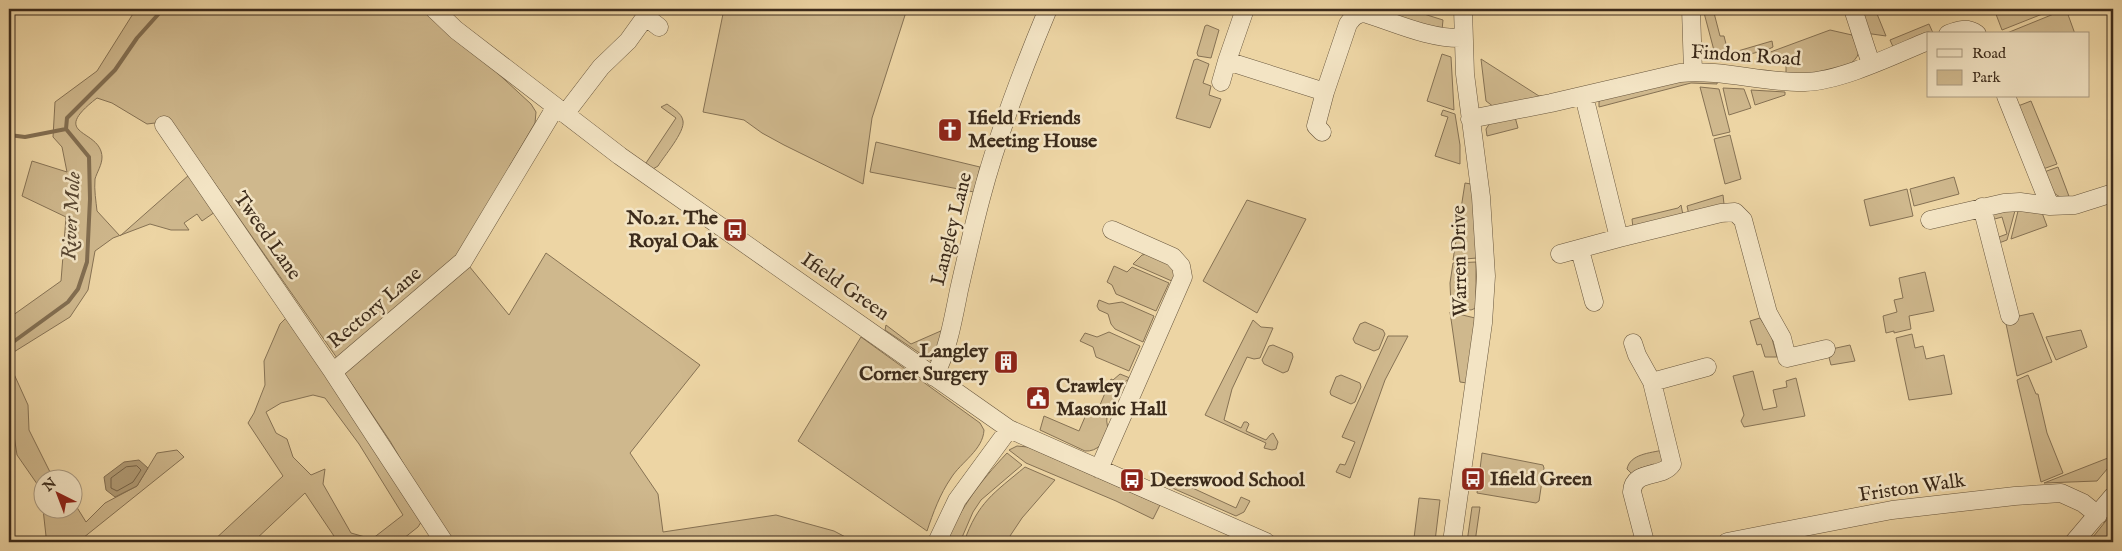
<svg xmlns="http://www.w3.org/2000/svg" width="2122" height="551" font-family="'IM FELL English',serif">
<rect width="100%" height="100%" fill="#edd5a4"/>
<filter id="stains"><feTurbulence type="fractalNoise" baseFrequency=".004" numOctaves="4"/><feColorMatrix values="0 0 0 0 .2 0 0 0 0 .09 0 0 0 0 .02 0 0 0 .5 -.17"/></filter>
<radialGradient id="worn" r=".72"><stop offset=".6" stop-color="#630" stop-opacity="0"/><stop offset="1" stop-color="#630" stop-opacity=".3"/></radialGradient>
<path fill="#cfb88d" stroke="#867254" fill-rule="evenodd" d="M136,9H428L531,104L536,112L535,123L458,255L337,358L171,121L147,124L112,103L97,98C47,137 101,128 102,157C102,165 97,172 95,179C94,190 96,201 97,211L120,236L189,175L215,212L202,221L197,214L184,223L189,230H171L150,224L113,238L95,251L88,290L70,317L9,355V318L61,281L66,217L22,196L32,161L67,172L62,147L53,137L55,102L97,71Z
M724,9H907L872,118L863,184L784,145L762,133L744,120L703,112Z
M1397,9H1408L1443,20L1442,30L1395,16Z
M1703,9H1713L1720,36H1724L1730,60L1721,61L1716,58Z
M1858,9H1875L1886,36L1865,33Z
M1994,9H2055L2002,30Z
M2066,9L2075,34L2007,33Z
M1929,24L1933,33L1894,49L1890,40Z
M1207,25L1219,30L1211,58L1198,56L1197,53L1205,26Z
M1830,30L1852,35L1859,52C1852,76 1806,74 1786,75V63L1756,60L1757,57Z
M1772,41L1773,47L1769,49L1732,59L1731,53Z
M1442,54L1451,57L1454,110L1427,101Z
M1197,59L1209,64L1203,83L1211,86L1209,95L1221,99L1210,128L1176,118L1194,60Z
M1481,59L1539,96H1543L1494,107L1486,101Z
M1718,78L1717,84L1691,83L1599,107V101L1655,81Z
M1700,87L1719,89L1730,132L1713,136Z
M1723,88L1744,89L1751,108L1729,115Z
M1751,90L1785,92V95L1755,105Z
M2031,101L2057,164L2043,169L2018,106Z
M667,104C672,108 682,113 683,121C685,132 664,156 658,166L653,169L646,163L676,118L661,107Z
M1443,110L1455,114L1460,145V164L1435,156L1448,117L1441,115Z
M1515,117L1518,128L1487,136L1486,129L1490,123Z
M1730,135L1741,179L1725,184L1714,139Z
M876,142L980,167L974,192L870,172Z
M2058,167L2070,199C2052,198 2050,187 2044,172Z
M1954,177L1959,194L1914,206L1910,189Z
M1465,183L1471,184L1472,187L1477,258L1453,260Z
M1907,189L1913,216L1870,226L1864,200Z
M1723,195L1724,204L1689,215L1687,206Z
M1247,200L1306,219L1257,313L1203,281Z
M1681,205L1683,215L1633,228L1632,219L1678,208Z
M2016,207L2007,240L1999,243L1996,238L2007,234L2002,217L1991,220C1992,209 2007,209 2016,207Z
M2021,208L2041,210L2047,226L2011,239L2018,211Z
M546,253L700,365L630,453L658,494L663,532L776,515L834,531L855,542H453L439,524L390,441L343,371L469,266L509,315Z
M1147,254L1168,262L1175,269L1174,282L1133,264L1142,255Z
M1476,262V308L1471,310L1451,306L1450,283L1453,263Z
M1114,266L1127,272L1132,267L1169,283L1156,311L1116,294L1112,285L1107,282Z
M1925,272L1934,311L1909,316L1911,329L1894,333V331L1886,333L1883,316L1897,312L1894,300L1903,298L1899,278Z
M1099,300L1109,304L1122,302L1154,316L1143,342L1115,329L1111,324L1108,314L1099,310L1097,306Z
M1450,312L1475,318L1467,383L1460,382Z
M2033,313L2052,362L2017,376L2005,319Z
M287,317L423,519L418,527L399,542H338L305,493L253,542H212L283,476L248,423L254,413L265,385L264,361L280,324ZM313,395L325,398L359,444L403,515L372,539L351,533L323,484L325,469L311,475L293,457L287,439L276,433L266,412L281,403Z
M1760,318L1771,335L1777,357H1765L1761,344L1757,345L1750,321Z
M1253,320L1261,327L1273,328L1260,358L1254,359L1247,357L1232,389L1224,420L1241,428L1244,422H1247L1249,424L1246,431L1266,440L1270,435L1273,433L1278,442L1276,449L1272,450L1264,448L1266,443L1205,415Z
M1365,322L1383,330L1385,334L1379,349L1374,351L1355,343L1353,339L1360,324Z
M886,325L911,344L943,330L933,362L885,330Z
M2081,330L2087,347L2056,360L2046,337Z
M1109,332L1140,346L1129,371L1096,357L1093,347L1080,341L1085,333L1097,337Z
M1912,334L1915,348L1923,346L1926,359L1944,355L1952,394L1909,400L1896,338Z
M1388,336H1408L1385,380L1350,478L1336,472L1340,464L1345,465L1355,442L1342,437Z
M861,337L980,423L984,430C983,450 961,462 951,478C940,494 933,513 927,531L798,441Z
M1273,345L1292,353L1293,357L1288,371L1283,373L1264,364L1262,360L1269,346Z
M1850,345L1855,361L1831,365L1827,350Z
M9,363L28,405L29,430L53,478H42V497V491L17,455L13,429L9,423Z
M1753,371L1763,410L1777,407L1773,390L1787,387L1786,381L1796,378L1805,416L1744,427L1741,421L1744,415L1733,376Z
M1120,374L1130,378L1120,386L1107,416L1097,412L1111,379L1113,380Z
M1341,375L1360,383L1361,387L1355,402L1351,404L1331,395L1330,392L1336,377Z
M2028,375L2036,394H2038L2047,433L2063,473L2041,482L2017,380Z
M1088,410L1107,418C1106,422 1108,426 1108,430C1106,442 1097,452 1085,451L1040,430L1044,416L1079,431Z
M1017,446L1028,447L1160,505L1153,519L1116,501L1026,463L1009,450Z
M177,450L184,457L78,542H36L46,536L43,509L72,508L73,501L86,522L105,503L137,486L157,453Z
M1663,450L1665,458L1657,467L1654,464L1638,469L1633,475L1627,469C1630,454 1650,453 1663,450Z
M1007,453L1022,465L981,500L973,512L960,542H945C964,504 978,484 1007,453Z
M1482,453L1543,465L1544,468L1539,501L1536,503L1477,493Z
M2113,456V462L2097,481L2044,483Z
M1025,467L1055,480L1022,518L1006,542H964C978,502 994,493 1025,467Z
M1173,479L1236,508L1241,497L1250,501L1244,512L1236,516L1170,487Z
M1419,498L1440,500L1435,541L1414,538Z
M1472,507H1480L1475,542H1467Z
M2113,512V542H2089Z"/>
<path fill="#b19b75" stroke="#826e51" d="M139,460L148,468L137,486L115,497L106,490L104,477L124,462Z"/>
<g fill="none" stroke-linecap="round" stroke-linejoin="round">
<path stroke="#766348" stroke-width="1" d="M137,466L141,470L133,482L117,491L111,488V478L126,467Z"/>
<path stroke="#826e51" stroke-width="4" d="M9,135L25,137L66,129
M9,345L68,302L78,289L87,262L90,199L89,157L66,129L67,118L115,70L137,38L163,9"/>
<defs>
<path id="minor" d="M434,9L456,30L620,156L1009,429L1266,542
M1691,9L1693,72
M1853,9L1871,64
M646,17L659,27
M1948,34C1958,30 1967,27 1977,34
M1227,61L1245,9
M1221,82L1227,61L1325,92L1348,24C1353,17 1356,14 1364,13C1396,23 1429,39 1463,38
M1584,96L1619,238L1721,213L1735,212L1743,220L1768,313L1782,338L1787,358L1826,349
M2006,96L2050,206L2075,205L2113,193
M565,114L601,67L628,41L651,9
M1470,119L1551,103L1680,73C1722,69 1763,83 1805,82C1841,81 1894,55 1928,41
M164,125L333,372
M1322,132L1316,126L1325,92
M1982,207L2010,316
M1930,220L2004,203L2020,202L2050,206
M1580,250L1594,302
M1560,254L1619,238
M1633,343L1637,355L1652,382L1672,464C1662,479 1633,469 1632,492L1645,542
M934,377C948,350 953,320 959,290C966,259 973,228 981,198C998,133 1022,71 1048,9
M1652,382L1707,367
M1099,469L1183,277L1181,266L1173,257L1112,230
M444,542L333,372L463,261L555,108
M937,542L957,500L1009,429
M1452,542L1483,323L1486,276L1481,197L1465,74L1463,9
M1727,542L1892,510L2015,496L2061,493L2083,503L2098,515
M2074,542L2113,496"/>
</defs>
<use href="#minor" stroke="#68563d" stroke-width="19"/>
<use href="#minor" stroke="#f3e4c4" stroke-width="18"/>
</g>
<defs>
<symbol id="church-square" viewBox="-11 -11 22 22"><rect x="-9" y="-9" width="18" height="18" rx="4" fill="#8f2418" stroke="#f3e4c4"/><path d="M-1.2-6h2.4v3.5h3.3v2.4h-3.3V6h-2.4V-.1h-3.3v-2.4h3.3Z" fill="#fff"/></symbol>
<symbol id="bus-square" viewBox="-11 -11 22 22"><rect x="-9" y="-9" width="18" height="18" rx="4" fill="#8f2418" stroke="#f3e4c4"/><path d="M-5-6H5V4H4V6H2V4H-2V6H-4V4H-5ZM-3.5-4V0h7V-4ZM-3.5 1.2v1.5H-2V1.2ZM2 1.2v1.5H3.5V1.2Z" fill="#fff"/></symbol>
<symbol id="building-square" viewBox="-11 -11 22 22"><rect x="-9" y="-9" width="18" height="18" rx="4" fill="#8f2418" stroke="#f3e4c4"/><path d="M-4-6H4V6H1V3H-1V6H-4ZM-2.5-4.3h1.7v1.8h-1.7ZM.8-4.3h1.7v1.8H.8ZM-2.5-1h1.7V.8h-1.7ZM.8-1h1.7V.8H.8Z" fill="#fff"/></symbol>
<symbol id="civic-square" viewBox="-11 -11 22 22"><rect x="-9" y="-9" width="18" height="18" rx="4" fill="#8f2418" stroke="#f3e4c4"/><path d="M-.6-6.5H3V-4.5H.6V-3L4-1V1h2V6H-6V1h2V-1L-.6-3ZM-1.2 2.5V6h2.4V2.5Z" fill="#fff"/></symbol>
</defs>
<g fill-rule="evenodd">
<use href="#church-square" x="936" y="116" width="28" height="28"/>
<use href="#bus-square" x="721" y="216" width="28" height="28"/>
<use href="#building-square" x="992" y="348" width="28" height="28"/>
<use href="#civic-square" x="1024" y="384" width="28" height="28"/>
<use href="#bus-square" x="1459" y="465" width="28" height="28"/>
<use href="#bus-square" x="1118" y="466" width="28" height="28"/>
</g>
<g text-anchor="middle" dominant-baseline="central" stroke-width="5" stroke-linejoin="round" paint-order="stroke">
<g font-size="20" fill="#3c2b1b" stroke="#f3e4c4">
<text transform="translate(1746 56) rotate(4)">Findon Road</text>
<text transform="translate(952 229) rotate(-76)">Langley Lane</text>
<text transform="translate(267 236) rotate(55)">Tweed Lane</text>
<text transform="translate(1460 261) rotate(-91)">Warren Drive</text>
<text transform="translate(845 287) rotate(35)">Ifield Green</text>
<text transform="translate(375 308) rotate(-40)">Rectory Lane</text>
<text transform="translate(1912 488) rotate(-8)">Friston Walk</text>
</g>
<g font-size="20" font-weight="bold" fill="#3c2b1b" stroke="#f3e4c4" text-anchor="start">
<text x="968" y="118">Ifield Friends<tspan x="968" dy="23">Meeting House</tspan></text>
<text x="718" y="218" text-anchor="end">No.21. The<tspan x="718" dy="23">Royal Oak</tspan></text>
<text x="988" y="351" text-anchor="end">Langley<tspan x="988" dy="23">Corner Surgery</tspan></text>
<text x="1056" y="386">Crawley<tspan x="1056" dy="23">Masonic Hall</tspan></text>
<text x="1490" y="479">Ifield Green</text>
<text x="1150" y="480">Deerswood School</text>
</g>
<g font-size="21" font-style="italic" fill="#594732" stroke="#f3e4c4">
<text transform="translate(72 216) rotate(-87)">River Mole</text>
</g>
</g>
<rect width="2122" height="551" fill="none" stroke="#edd5a4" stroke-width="30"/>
<rect x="10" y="10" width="2102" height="531" fill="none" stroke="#3c2b1b" stroke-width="2.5"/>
<rect x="15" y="15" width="2092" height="521" fill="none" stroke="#3c2b1b"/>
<rect x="1927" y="32" width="162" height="65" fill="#f3e4c4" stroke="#aa9a80"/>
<rect x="1937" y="49" width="25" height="8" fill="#f3e4c4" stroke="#aa9a80"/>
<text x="1972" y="58" font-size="15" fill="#3c2b1b">Road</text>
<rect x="1937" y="70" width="25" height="15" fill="#cfb88d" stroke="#aa9a80"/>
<text x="1972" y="82" font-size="15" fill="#3c2b1b">Park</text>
<g transform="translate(58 494) rotate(318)"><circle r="24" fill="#f3e4c4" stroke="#aa9a80"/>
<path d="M0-4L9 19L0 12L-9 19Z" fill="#8f2418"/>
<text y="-8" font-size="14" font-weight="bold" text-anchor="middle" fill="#3c2b1b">N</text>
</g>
<rect width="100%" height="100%" filter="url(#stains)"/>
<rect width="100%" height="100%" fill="url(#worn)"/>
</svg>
